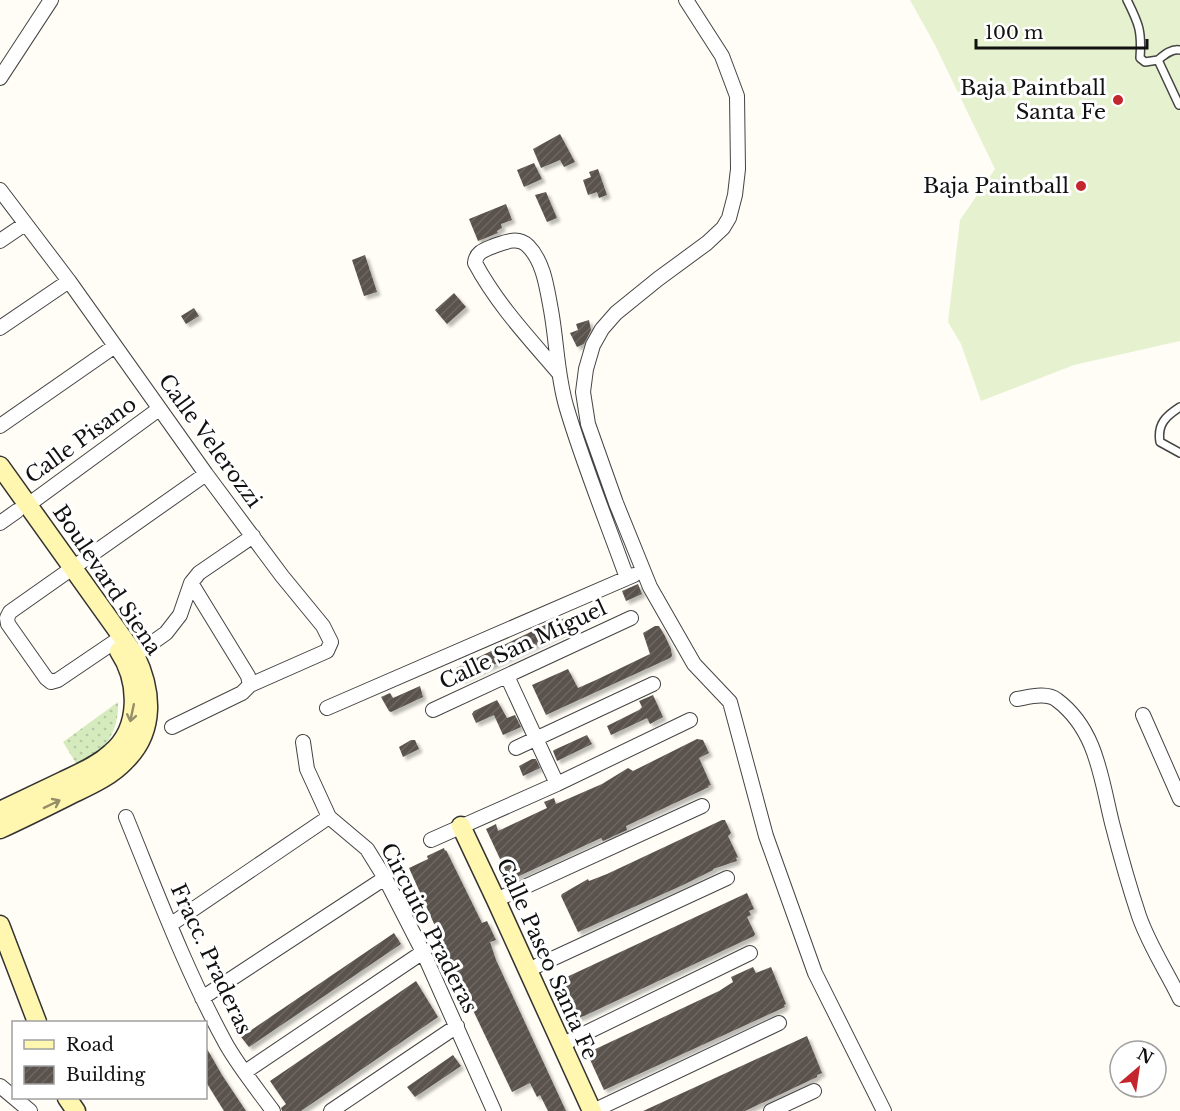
<svg xmlns="http://www.w3.org/2000/svg" width="1180" height="1111" font-family="'Libre Baskerville',serif">
<defs>
<pattern id="park-dots" width="8" height="8" patternUnits="userSpaceOnUse" patternTransform="scale(1.5)"><rect width="8" height="8" fill="#d5ebbd"/><path d="M2 2h.1M6 6h.1" fill="none" stroke="#b6c8a1" stroke-width="1.8" stroke-linecap="round"/></pattern>
<pattern id="building-hatch" width="6" height="6" patternUnits="userSpaceOnUse" patternTransform="scale(1.5)"><rect width="6" height="6" fill="#5a524d"/><path d="M-1 1l2-2M0 6l6-6M5 7l2-2" fill="none" stroke="#6d6662"/></pattern>
<filter id="shadow"><feDropShadow dx="3.5" dy="3.5" stdDeviation="1.5" flood-color="#0004"/></filter>
</defs>
<rect width="100%" height="100%" fill="#fffdf5"/>
<path fill="url(#park-dots)" d="M118,702C119,733 104,751 79,768L63,742Z"/>
<path fill="#e6f2cf" d="M910,0H1180V341L1074,365L981,401L961,344L948,322L960,220L995,169L935,45Z"/>
<path fill="url(#building-hatch)" filter="url(#shadow)" d="M560,134L575,162L564,167L560,160L541,168L533,149Z
M534,163L542,179L524,187L517,170Z
M598,169L607,195L599,198L597,192L588,195L583,180L591,177L589,172Z
M546,192L557,218L547,222L535,195Z
M506,204L512,220L501,224L502,228L497,231L498,233L478,241L469,219Z
M365,255L377,292L364,296L352,260Z
M454,293L466,307L447,324L435,310Z
M194,308L199,316L186,324L181,316Z
M589,320L591,330L584,344L577,347L570,333L578,330L576,324Z
M638,584L642,594L626,601L622,591Z
M565,618L570,629L461,680L456,668L547,624V626Z
M655,626H659L665,636L671,649L672,656L670,658L546,715L532,685L568,669L578,688L596,680L650,654L643,633Z
M420,686L423,697L391,712L389,711L381,697L390,693L393,698Z
M653,695L663,717L650,724L647,718L611,735L607,726L639,710L642,707L639,701Z
M497,700L507,718L515,715L521,727L503,735L494,715L476,723L472,714L474,711Z
M587,735L592,744L557,761L553,751L554,750Z
M697,739L703,740L709,753L699,758L711,785L708,786L709,787L626,826L627,830L603,841L601,838L519,876L509,878L486,829L496,824L498,831L547,808L544,802L554,798L556,804L602,784L628,768L633,771Z
M411,740H415L419,749L403,757L399,747Z
M532,759H536L540,768L523,776L519,766Z
M722,820H725L731,833L728,836L738,857L736,858L737,861L713,869V870L683,885L578,932L561,896L562,894L588,879L589,881L607,874Z
M444,848L445,851L446,850L482,923L487,921L496,940L490,942L496,960L566,1111H548L540,1095L537,1097L530,1083L512,1092L471,1006L409,868L428,859L427,856Z
M747,893L754,909L749,911L751,915L747,917L755,934L754,936L584,1016L573,1019L556,982Z
M394,933L401,944L249,1047L241,1037Z
M753,967L756,973L771,967L786,1004L784,1005L785,1007L604,1090L587,1053L719,991L733,982L731,977Z
M416,981L438,1017L301,1111H282L281,1108L286,1104L270,1081Z
M807,1036L822,1073L817,1075V1077L745,1111H643Z
M206,1047L222,1075L246,1111H224L206,1082Z
M453,1055L461,1066L415,1097L407,1087Z"/>
<g fill="none" stroke-linecap="round" stroke-linejoin="round">
<defs>
<path id="lane" d="M1127,0C1139,24 1142,31 1140,58L1145,62L1158,60
M1179,105L1158,60C1164,55 1172,48 1180,50
M1180,407C1166,416 1157,424 1160,442L1180,453"/>
<path id="street" d="M686,0L722,56L737,96L738,169L735,195L729,218L723,228L707,243L658,279L616,313L602,329L593,345L586,369L583,392L588,424L616,503L650,587L694,664L730,702L766,836L815,973L884,1111
M0,78L51,0
M0,190L69,281L206,474L282,576L323,626L331,642L327,651L250,685L242,693L172,727
M0,241L25,224
M0,328L69,281
M558,372C528,337 497,304 475,263C476,252 484,250 494,246C505,242 518,236 528,246C544,262 547,289 551,310C557,343 557,377 567,409C584,466 607,522 627,578
M0,426L115,346
M28,505L159,409
M0,523L17,511
M191,583L248,676L250,685
M123,636L58,680L51,682L46,678L8,624L7,618L10,612L206,474
M135,655L166,633L180,615L191,583L199,573L253,536
M507,676L557,784
M1017,699C1029,697 1047,692 1057,700C1097,730 1101,779 1112,823C1120,854 1129,886 1139,916C1149,945 1167,972 1180,999
M327,708L634,575
M433,710L631,618
M1143,715L1180,799
M303,742L307,769L329,817L367,849L385,878L423,952L494,1111
M516,748L653,684
M126,817C157,893 186,971 226,1044C239,1067 257,1089 273,1111
M431,840L557,784L690,720
M496,900L702,806
M170,925L329,817
M528,970L727,878
M202,998L385,878
M561,1045L750,953
M245,1072L423,952
M0,1086L30,1111
M331,1111L457,1026
M593,1111L779,1023
M771,1111L814,1091"/>
<path id="secondary" d="M0,466L135,655C152,690 156,731 125,761C109,778 86,787 66,797C44,808 22,819 0,829
M0,811C21,801 42,791 63,781C79,773 97,766 111,753C141,728 139,681 119,651
M461,826L496,900L592,1111
M0,925L37,1022
M67,1098L76,1111"/>
</defs>
<use href="#lane" stroke="#444" stroke-width="10"/>
<use href="#street" stroke="#444" stroke-width="16"/>
<use href="#secondary" stroke="#333" stroke-width="21"/>
<use href="#lane" stroke="#fff" stroke-width="7"/>
<use href="#street" stroke="#fff" stroke-width="14"/>
<use href="#secondary" stroke="#fff6b0" stroke-width="18"/>
</g>
<defs><path id="oneway-shaft" d="M-6 0H5M1.5-3L5.5 0L1.5 3" fill="none" stroke-width="1.6" stroke-linecap="round" stroke-linejoin="round" transform="scale(1.5)"/></defs>
<g stroke="#948f68">
<use href="#oneway-shaft" transform="translate(132 713) rotate(102)"/>
<use href="#oneway-shaft" transform="translate(52 804) rotate(-26)"/>
</g>
<g fill="#c4262e" stroke="#fff" stroke-width="2">
<circle cx="1118" cy="100" r="6"/>
<circle cx="1081" cy="186" r="6"/>
</g>
<g text-anchor="middle" dominant-baseline="central" stroke-width="6" stroke-linejoin="round" paint-order="stroke">
<g font-size="21" fill="#111" stroke="#fff" text-anchor="end">
<text x="1106" y="88">Baja Paintball<tspan x="1106" dy="24">Santa Fe</tspan></text>
<text x="1069" y="186">Baja Paintball</text>
</g>
<g font-size="21" fill="#111" stroke="#fff">
<text transform="translate(81 440) rotate(-36)">Calle Pisano</text>
<text transform="translate(210 441) rotate(54)">Calle Velerozzi</text>
<text transform="translate(107 580) rotate(56)">Boulevard Siena</text>
<text transform="translate(523 645) rotate(-25)">Calle San Miguel</text>
<text transform="translate(429 928) rotate(63)">Circuito Praderas</text>
<text transform="translate(211 959) rotate(65)">Fracc. Praderas</text>
<text transform="translate(547 959) rotate(66)">Calle Paseo Santa Fe</text>
</g>
</g>
<rect x="12" y="1021" width="195" height="78" fill="#ffffff" stroke="#a0a0a0" stroke-width="1.5"/>
<rect x="24" y="1040" width="30" height="9" fill="#fff6b0" stroke="#a0a0a0" stroke-width="1.5"/>
<text x="66" y="1051" font-size="18" fill="#111111">Road</text>
<rect x="24" y="1066" width="30" height="18" fill="url(#building-hatch)" stroke="#a0a0a0" stroke-width="1.5"/>
<text x="66" y="1081" font-size="18" fill="#111111">Building</text>
<g transform="translate(1138 1069) rotate(29)"><circle r="28" fill="#ffffff" stroke="#a0a0a0" stroke-width="1.5"/>
<path d="M0-4.5L10 22L0 15L-10 22Z" fill="#c4262e"/>
<text y="-9" font-size="16" font-weight="bold" text-anchor="middle" fill="#111111">N</text>
</g>
<path d="M976 39v9h171v-9" fill="none" stroke="#111111" stroke-width="3"/>
<text x="985" y="39" font-size="18" fill="#111111" stroke="#ffffff" stroke-width="4.5" paint-order="stroke">100 m</text>
</svg>
